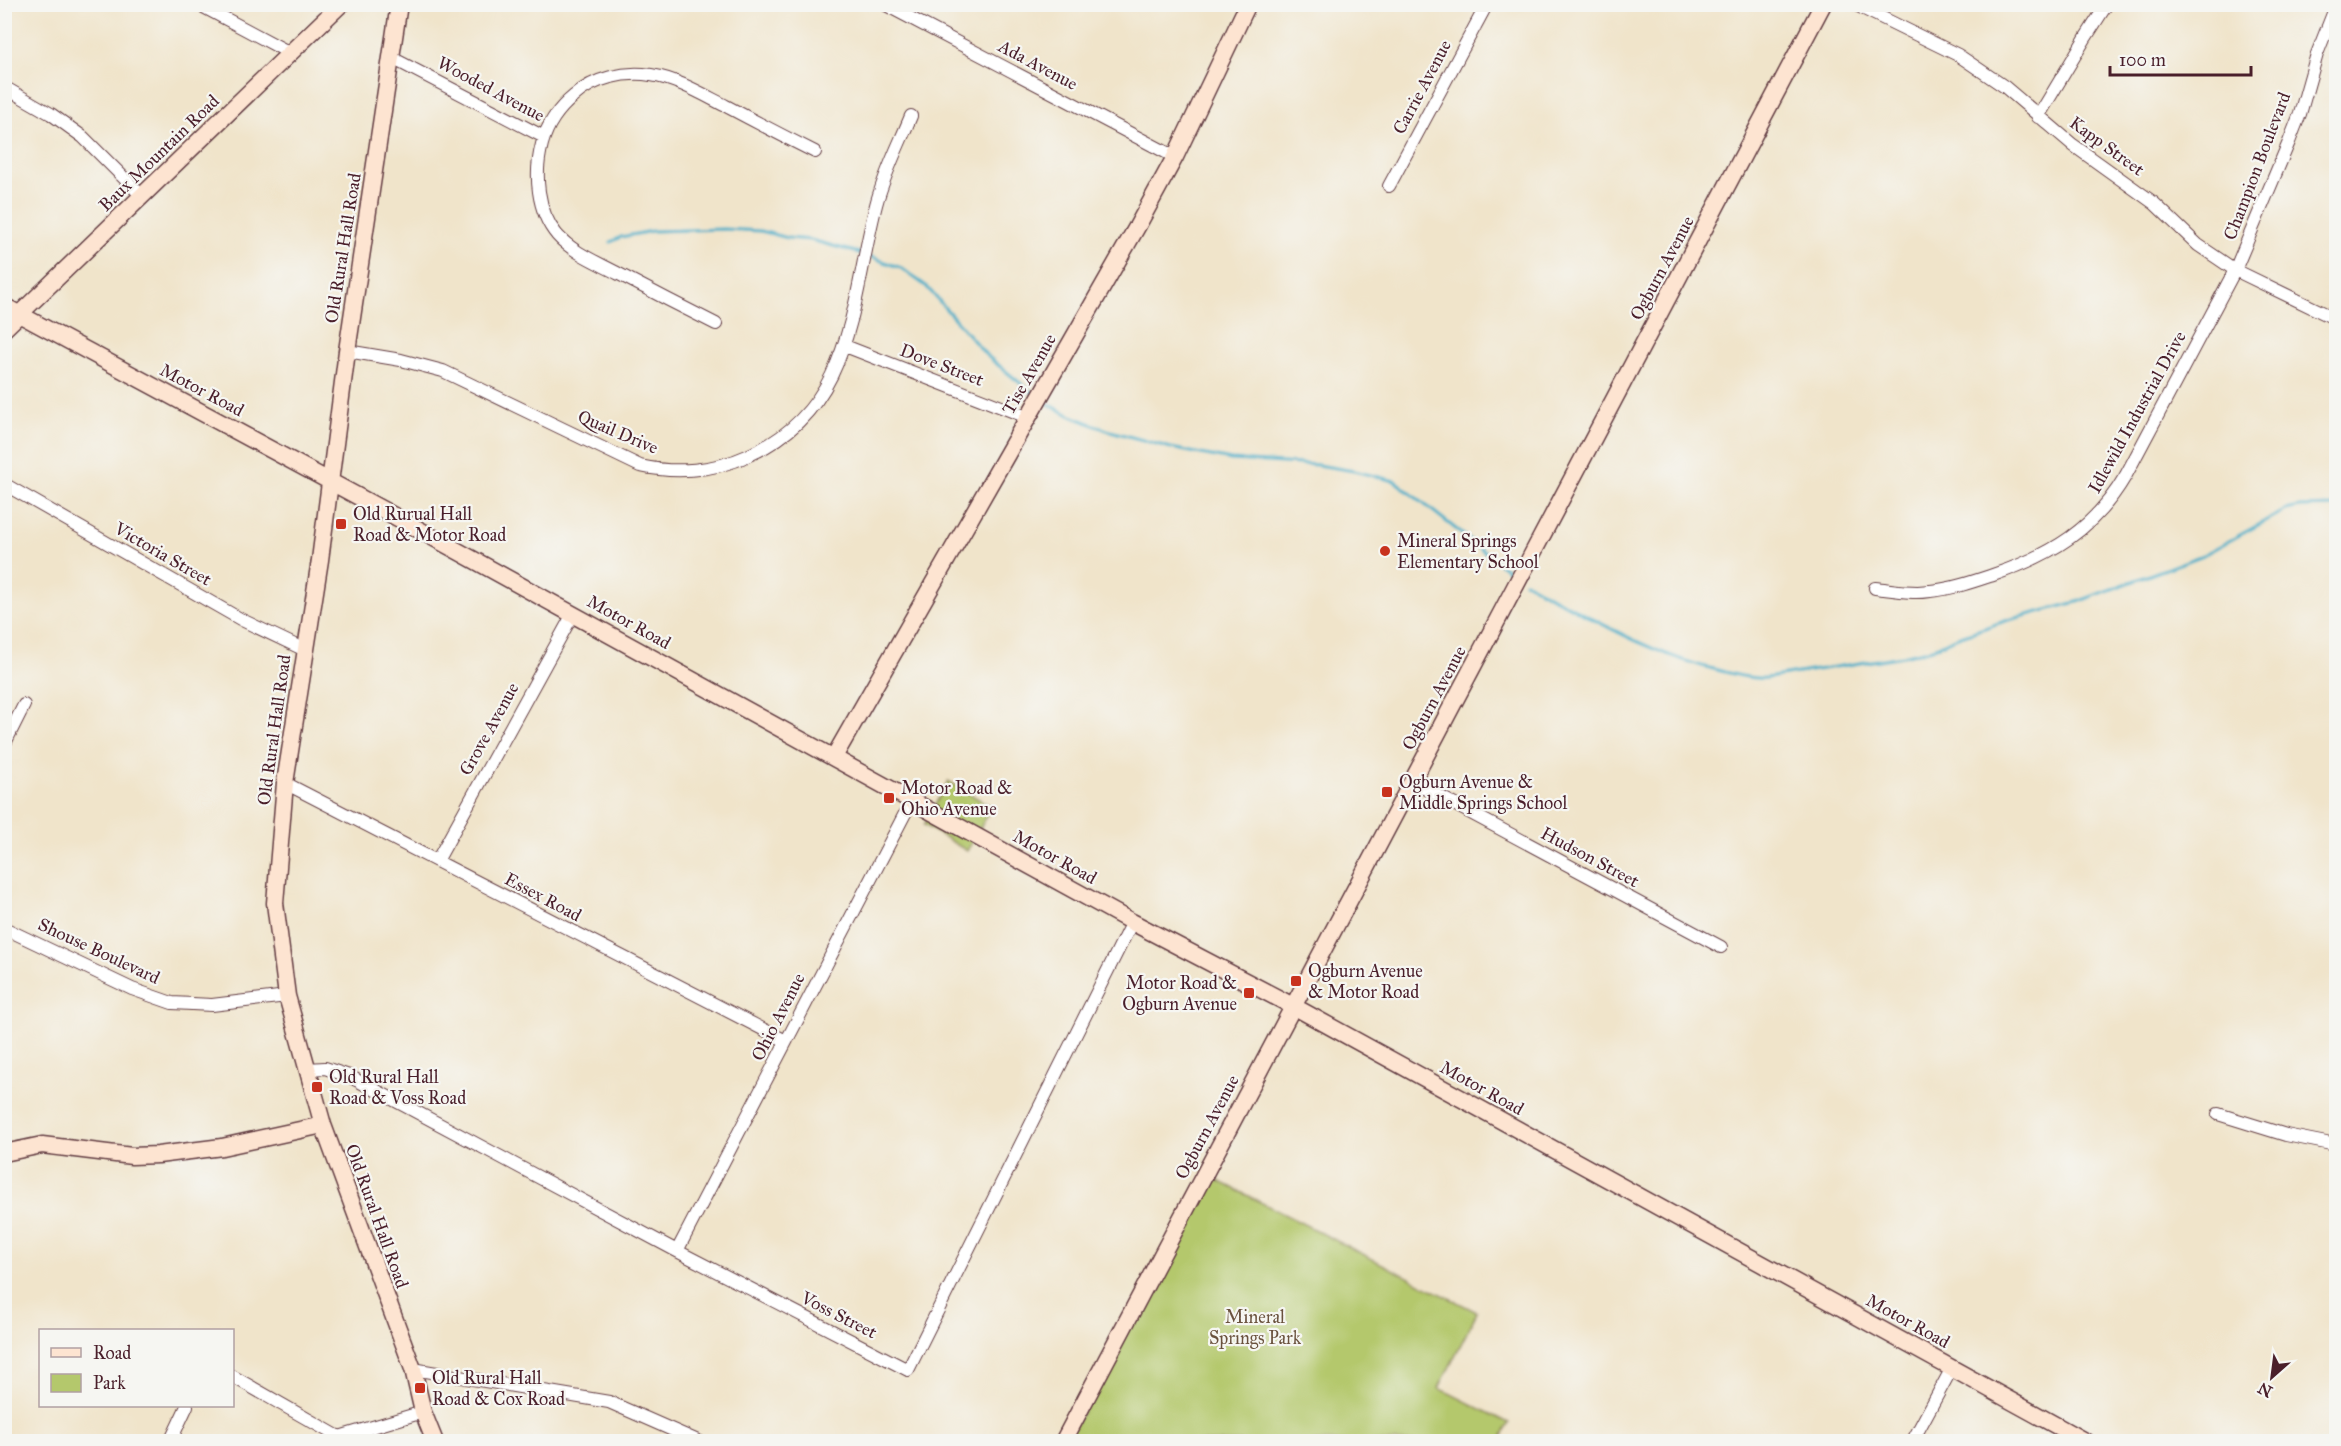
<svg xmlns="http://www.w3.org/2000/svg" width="2341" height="1446" font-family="'IM FELL Great Primer',serif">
<rect width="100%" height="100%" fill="#f6f6f2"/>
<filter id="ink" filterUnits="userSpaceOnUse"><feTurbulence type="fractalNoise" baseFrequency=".0167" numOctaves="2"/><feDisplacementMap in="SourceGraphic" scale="12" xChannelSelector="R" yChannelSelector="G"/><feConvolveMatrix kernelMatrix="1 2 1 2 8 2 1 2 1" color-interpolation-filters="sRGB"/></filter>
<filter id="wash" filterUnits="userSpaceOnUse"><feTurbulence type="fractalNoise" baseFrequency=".008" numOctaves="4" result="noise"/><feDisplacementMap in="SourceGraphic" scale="24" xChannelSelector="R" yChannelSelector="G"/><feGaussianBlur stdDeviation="1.35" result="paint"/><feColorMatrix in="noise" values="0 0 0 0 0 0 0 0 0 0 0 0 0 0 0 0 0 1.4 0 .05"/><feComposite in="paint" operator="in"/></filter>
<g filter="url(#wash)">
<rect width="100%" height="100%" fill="#f0e4ca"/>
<path fill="#b4c86c" stroke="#7f744c" stroke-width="1.5" d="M948,781L992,807L967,851L924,825Z
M1207,1175L1477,1312L1439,1388L1509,1423L1500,1442H1067Z"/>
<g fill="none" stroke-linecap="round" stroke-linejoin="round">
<path stroke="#49aec9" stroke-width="3" d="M611,242L621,237L652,231L724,229L761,231L788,238L811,240L863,254
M869,256L901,268L926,286L986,355L1035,395
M1043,401L1071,416L1107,430L1171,448L1231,460L1318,465L1354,471L1395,481L1514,575
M1525,582C1588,616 1650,655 1721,671C1737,675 1750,679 1767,678L1903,656L1932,649L1952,639L2005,621L2077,602L2203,555L2286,510L2300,507L2336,506"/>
</g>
</g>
<g filter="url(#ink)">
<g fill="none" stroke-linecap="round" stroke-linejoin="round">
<defs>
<path id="street" d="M198,4L290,53
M884,4L1175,157
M1854,4L1958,55L2005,87L2073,145L2154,203L2198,245L2235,270L2336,319
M392,58L544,137
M4,87L51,114L83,137L142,196
M2038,117L2086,37L2107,4
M1389,186L1487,4
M716,324C684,308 651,291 619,274C599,263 573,253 557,235C537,211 534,174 542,144C547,125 558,109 574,96C594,78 624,71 651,75C677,79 702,94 726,106C756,122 785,137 815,152
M845,346L1027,417
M347,351L401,360L443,371L640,466C676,474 714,471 747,456C854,410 851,302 876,205C884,174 899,145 911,116
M4,484L242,620L305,650
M1875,588C1894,590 1912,594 1930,591C1952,589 1972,582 1993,575C2051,555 2094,530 2126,475L2235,270L2289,142L2300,114L2317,54L2336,6
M4,745L24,705
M1411,781L1721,947
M285,783L786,1041
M437,861L573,614
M4,928L132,989L172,1003L212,1005L287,996
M307,1069L325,1068L349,1076L677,1251L908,1370L1132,922
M2218,1114L2286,1135L2336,1145
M677,1251L912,800
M413,1369L609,1402L700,1442
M232,1376L339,1437L423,1412
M170,1442L187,1406
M1912,1442L1952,1368"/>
<path id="secondary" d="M399,4L347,351L320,560L285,783L275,903L287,996L323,1125L413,1369L423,1412L435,1442
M4,306L385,511L1132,922L1293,1006L2086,1442
M4,329L341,4
M834,757L1138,225L1175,157L1248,4
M4,1153L42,1145L132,1156L158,1155L222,1147L323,1125
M1063,1442L1823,4"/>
</defs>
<use href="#street" stroke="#633d43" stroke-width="14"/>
<use href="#secondary" stroke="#633d43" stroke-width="19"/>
<use href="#street" stroke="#fff" stroke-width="12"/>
<use href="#secondary" stroke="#fde4d1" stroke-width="16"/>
</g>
</g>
<g fill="#c8321e" stroke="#f6f6f2" stroke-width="2">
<rect x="335" y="518" width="12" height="12" rx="3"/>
<circle cx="1385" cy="551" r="6"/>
<rect x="1381" y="786" width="12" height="12" rx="3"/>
<rect x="883" y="792" width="12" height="12" rx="3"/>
<rect x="1290" y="975" width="12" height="12" rx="3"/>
<rect x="1243" y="987" width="12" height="12" rx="3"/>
<rect x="311" y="1081" width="12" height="12" rx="3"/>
<rect x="414" y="1382" width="12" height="12" rx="3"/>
</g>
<g text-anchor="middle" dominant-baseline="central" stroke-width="4.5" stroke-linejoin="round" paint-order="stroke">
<g font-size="18" fill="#4a1f2b" stroke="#f6f6f2">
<text transform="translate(1038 65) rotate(28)">Ada Avenue</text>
<text transform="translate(1422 87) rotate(-62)">Carrie Avenue</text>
<text transform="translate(491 89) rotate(28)">Wooded Avenue</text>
<text transform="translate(2107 146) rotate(36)">Kapp Street</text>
<text transform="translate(159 153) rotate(-44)">Baux Mountain Road</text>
<text transform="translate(2257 166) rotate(-69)">Champion Boulevard</text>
<text transform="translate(343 248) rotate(-81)">Old Rural Hall Road</text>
<text transform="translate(1662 268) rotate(-62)">Ogburn Avenue</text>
<text transform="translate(942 365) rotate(21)">Dove Street</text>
<text transform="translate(1029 374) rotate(-60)">Tise Avenue</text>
<text transform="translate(202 390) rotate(28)">Motor Road</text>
<text transform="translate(2137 412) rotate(-61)">Idlewild Industrial Drive</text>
<text transform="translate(618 432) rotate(23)">Quail Drive</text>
<text transform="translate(163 554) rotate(30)">Victoria Street</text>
<text transform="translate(629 622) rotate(29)">Motor Road</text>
<text transform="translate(1434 698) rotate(-62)">Ogburn Avenue</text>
<text transform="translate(489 729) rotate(-61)">Grove Avenue</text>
<text transform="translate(274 730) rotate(-82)">Old Rural Hall Road</text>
<text transform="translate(1055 857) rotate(29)">Motor Road</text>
<text transform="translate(1590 857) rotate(28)">Hudson Street</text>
<text transform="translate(543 897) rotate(28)">Essex Road</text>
<text transform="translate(99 951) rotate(25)">Shouse Boulevard</text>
<text transform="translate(778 1017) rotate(-63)">Ohio Avenue</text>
<text transform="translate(1482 1088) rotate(29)">Motor Road</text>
<text transform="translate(1207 1127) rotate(-62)">Ogburn Avenue</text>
<text transform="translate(377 1216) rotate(70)">Old Rural Hall Road</text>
<text transform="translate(839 1315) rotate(27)">Voss Street</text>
<text transform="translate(1908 1321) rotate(29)">Motor Road</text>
</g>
<g font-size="18" fill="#4a1f2b" stroke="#f6f6f2" text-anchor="start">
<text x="353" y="514">Old Rurual Hall<tspan x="353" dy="21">Road &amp; Motor Road</tspan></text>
<text x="1397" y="541">Mineral Springs<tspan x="1397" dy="21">Elementary School</tspan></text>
<text x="1399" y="782">Ogburn Avenue &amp;<tspan x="1399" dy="21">Middle Springs School</tspan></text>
<text x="901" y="788">Motor Road &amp;<tspan x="901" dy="21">Ohio Avenue</tspan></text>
<text x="1308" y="971">Ogburn Avenue<tspan x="1308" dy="21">&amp; Motor Road</tspan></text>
<text x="1237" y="983" text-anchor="end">Motor Road &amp;<tspan x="1237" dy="21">Ogburn Avenue</tspan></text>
<text x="329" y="1077">Old Rural Hall<tspan x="329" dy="21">Road &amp; Voss Road</tspan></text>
<text x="432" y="1378">Old Rural Hall<tspan x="432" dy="21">Road &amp; Cox Road</tspan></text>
</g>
<g font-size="18" fill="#6a523e" stroke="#f6f6f2">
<text x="1255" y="1317">Mineral<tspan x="1255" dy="21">Springs Park</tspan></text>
</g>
</g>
<rect width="2341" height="1446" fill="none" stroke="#f6f6f2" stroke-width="24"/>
<rect x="39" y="1329" width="195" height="78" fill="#f6f6f2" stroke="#b1a0a2" stroke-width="1.5"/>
<rect x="51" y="1348" width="30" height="9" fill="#fde4d1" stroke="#b1a0a2" stroke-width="1.5"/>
<text x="93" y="1359" font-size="18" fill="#4a1f2b">Road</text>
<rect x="51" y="1374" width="30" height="18" fill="#b4c86c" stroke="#b1a0a2" stroke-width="1.5"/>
<text x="93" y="1389" font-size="18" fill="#4a1f2b">Park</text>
<g transform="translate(2272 1377) rotate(208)" stroke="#f6f6f2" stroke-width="4.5" paint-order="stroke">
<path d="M0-4.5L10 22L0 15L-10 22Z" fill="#4a1f2b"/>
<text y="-9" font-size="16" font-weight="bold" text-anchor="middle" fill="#4a1f2b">N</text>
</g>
<path d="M2110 66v9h141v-9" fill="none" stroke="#4a1f2b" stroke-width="3"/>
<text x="2119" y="66" font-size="18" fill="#4a1f2b" stroke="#f6f6f2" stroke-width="4.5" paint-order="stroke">100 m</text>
</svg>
